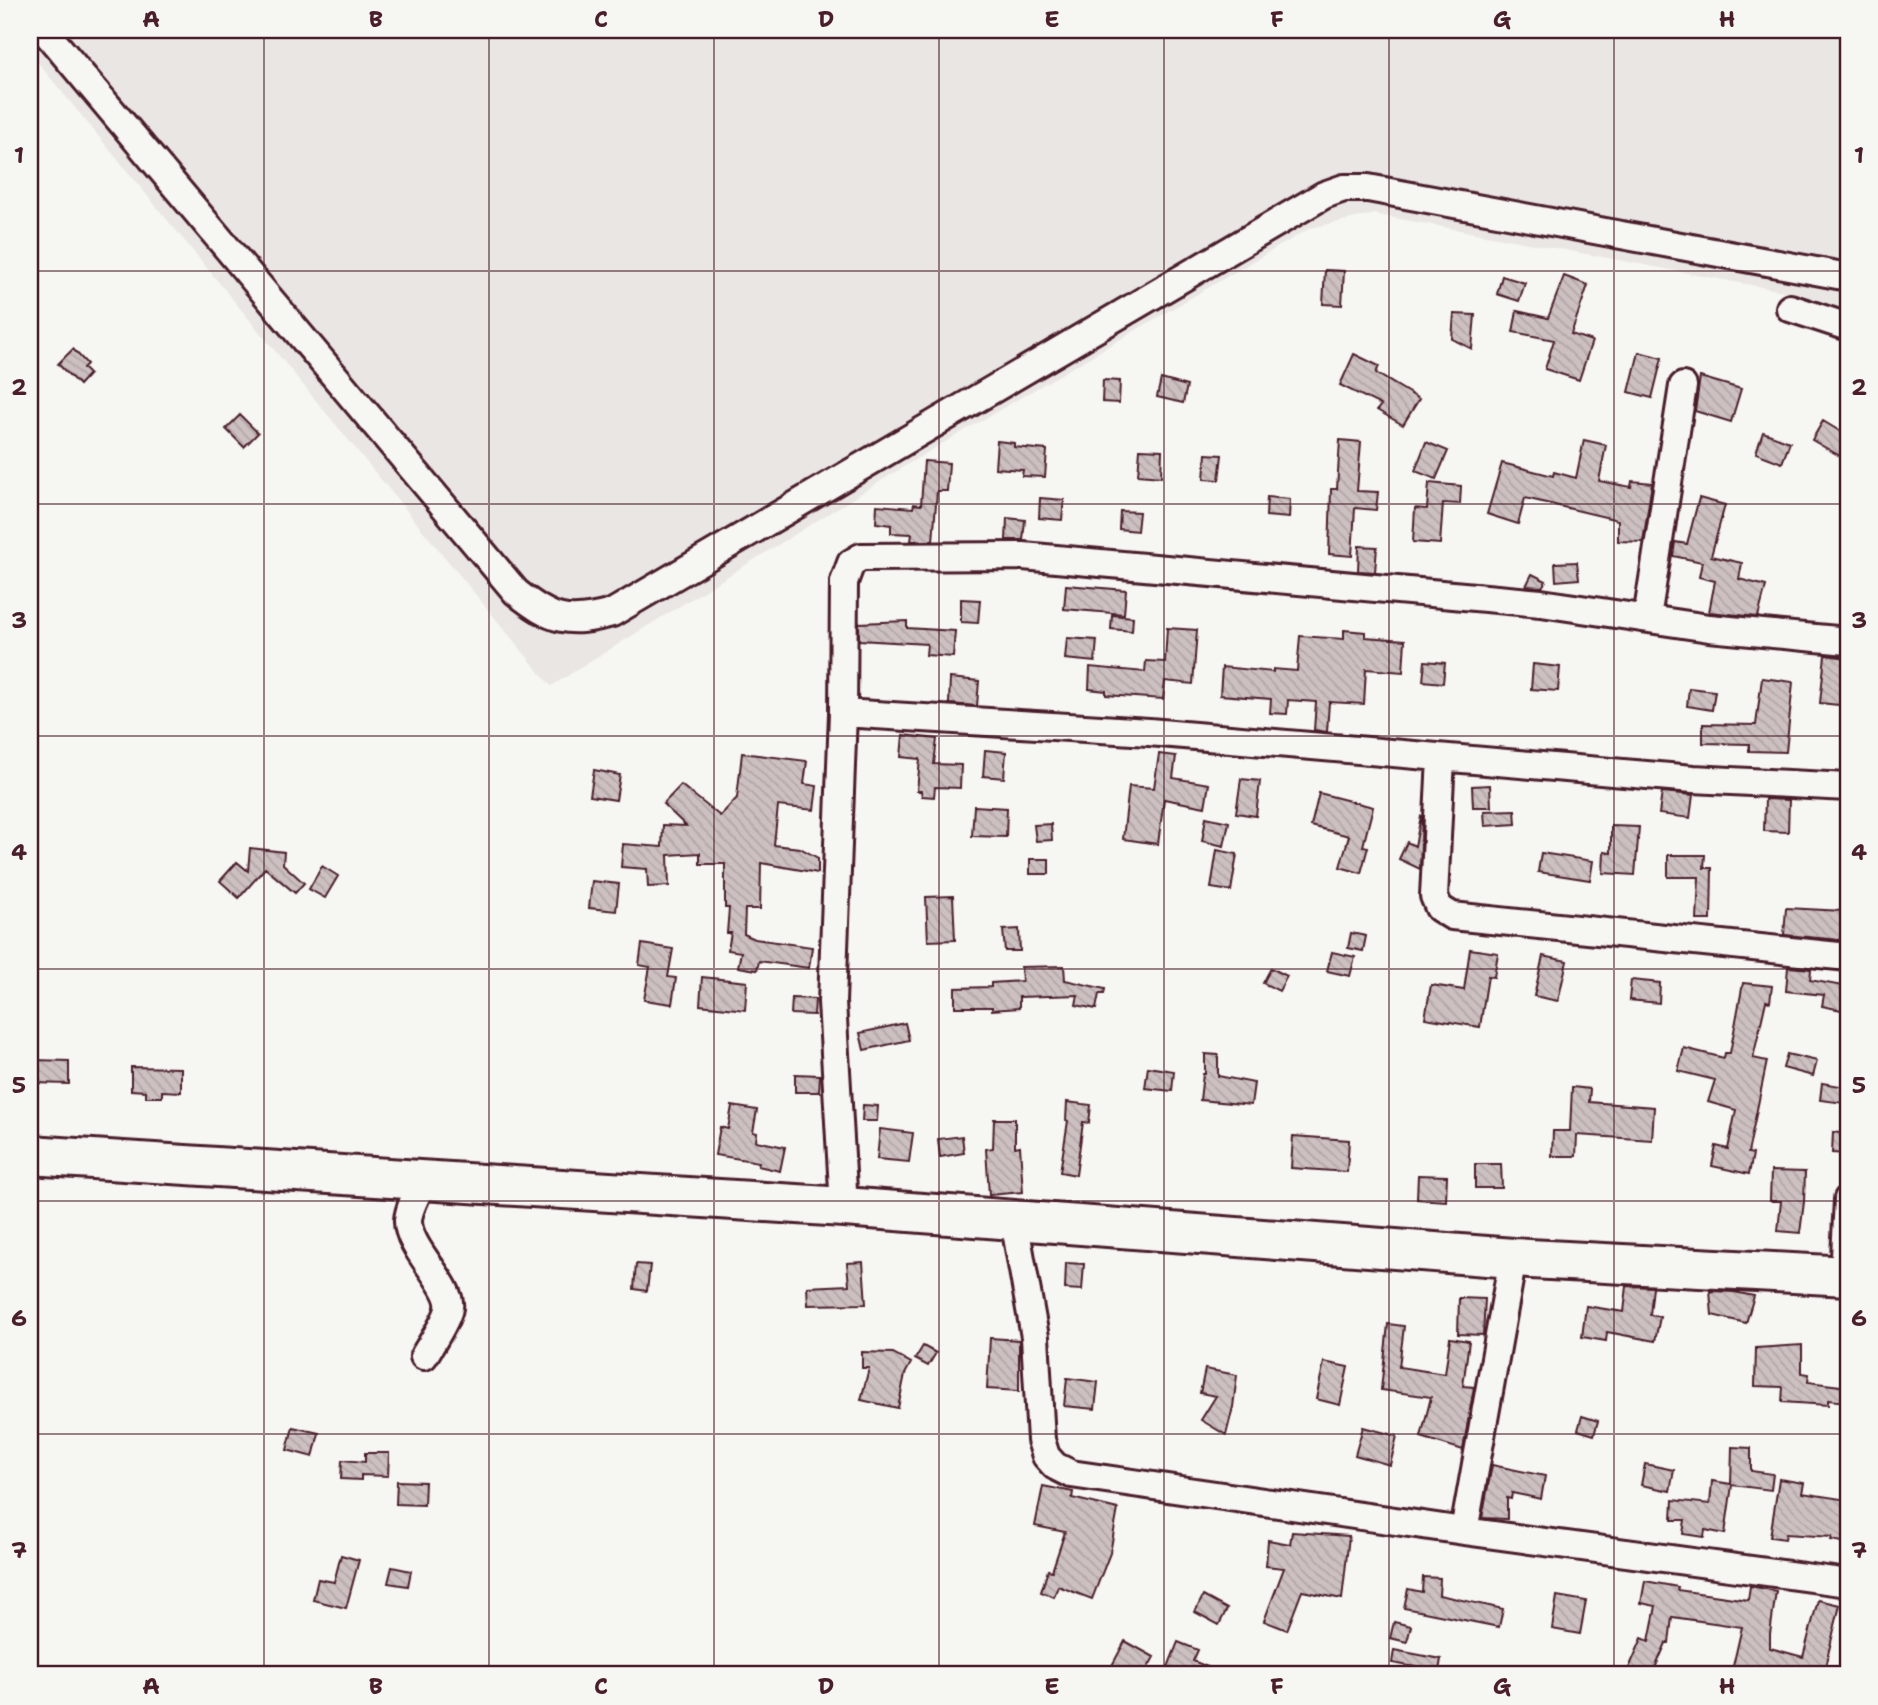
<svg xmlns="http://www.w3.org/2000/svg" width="1878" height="1705" font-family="'Shantell Sans',sans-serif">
<defs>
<pattern id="building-back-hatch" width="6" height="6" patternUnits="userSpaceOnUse" patternTransform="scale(1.75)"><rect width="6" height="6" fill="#ccc1c0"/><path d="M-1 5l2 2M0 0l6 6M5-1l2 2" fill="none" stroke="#b1a5a5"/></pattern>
</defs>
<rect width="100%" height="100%" fill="#f6f6f2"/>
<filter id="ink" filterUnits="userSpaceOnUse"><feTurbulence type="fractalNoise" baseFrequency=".0143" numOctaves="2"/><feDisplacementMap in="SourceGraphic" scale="14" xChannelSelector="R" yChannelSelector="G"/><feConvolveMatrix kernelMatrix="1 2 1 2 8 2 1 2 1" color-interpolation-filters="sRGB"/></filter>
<g filter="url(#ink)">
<path fill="#e9e6e3" d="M30,30H1848V312L1783,291L1374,214L1310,228L921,456L551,686L30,53Z"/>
<path fill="url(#building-back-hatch)" stroke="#4a1f2b" stroke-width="2" d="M1325,270L1344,271L1342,305L1323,304Z
M1502,276L1525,283L1519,301L1497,294Z
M1564,276L1588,285L1571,334L1592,341L1579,380L1545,369L1554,340L1513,332L1517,311L1548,318Z
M1454,314L1475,315L1472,349L1452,339Z
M73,349L87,364L83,368L89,374L79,385L58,364Z
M1639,352L1662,358L1652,398L1629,392Z
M1354,354L1379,366L1376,373L1419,399L1403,425L1377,410L1381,405L1340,385Z
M1700,377L1741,389L1731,422L1695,411Z
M1161,379L1187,386L1183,403L1157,397Z
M1103,380L1120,381L1119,403L1102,402Z
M240,415L258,433L244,447L226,429Z
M1823,421L1848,436V441L1840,456L1812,440Z
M1763,432L1790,442L1782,463L1756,453Z
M1340,440L1361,442L1357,491L1378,492L1376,510L1355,508L1352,556L1329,554L1331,489H1337Z
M1584,440L1606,445L1599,481L1631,487L1632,481L1652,483L1643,542L1618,541V520L1525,498L1518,524L1487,514L1502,463L1553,476L1554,472L1576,478Z
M997,441L1014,443V447L1047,450L1045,477L1022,476L1023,470L995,468Z
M1426,442L1448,451L1436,479L1415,471Z
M1140,449L1162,450L1161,477L1138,475Z
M1206,454L1222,455L1219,480L1204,479Z
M924,461L949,463L947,491H937L933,541H911L912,534L891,533V525L876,523L877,505L913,508L914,504L921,505Z
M1429,483L1461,486L1460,504L1443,503L1440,544L1413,542L1415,508L1427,509Z
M1267,497L1290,499L1289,518L1266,516Z
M1040,498L1064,500L1062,520L1039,518Z
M1699,498L1725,505L1711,556L1742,563L1739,579L1766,586L1758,617L1709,612L1715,581L1699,577L1702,562L1673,556L1675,542L1687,544Z
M1120,511L1139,512L1137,531L1119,529Z
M1007,518L1025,520L1023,540H1006Z
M1359,546L1377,547L1375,572L1358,571Z
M1577,562L1579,579L1556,581L1555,563Z
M1532,574L1546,581L1542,587L1526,586Z
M1066,585L1126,590L1124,614L1064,609Z
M961,599L980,600L978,623L961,622Z
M1112,615L1133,617L1132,631L1111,629Z
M907,621V628L955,631L953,657L926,655L927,644L859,640V623Z
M1167,628L1197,630L1193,684L1165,681L1163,699L1106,695V691L1089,689L1090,667L1145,672L1146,661L1165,662Z
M1344,630L1365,632V637L1405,640L1403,672L1366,669L1364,704L1329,702L1327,732L1314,730L1316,702L1288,700L1287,714L1270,713L1271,699L1220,695L1222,667L1273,672V669L1297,671L1300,636L1344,639Z
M1067,638L1097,640L1095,662L1065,659Z
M1825,655L1848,658V706L1820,703Z
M1425,661L1445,663L1443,683L1423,681Z
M1533,664L1560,667L1558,691L1531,689Z
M950,678L979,681L977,706L949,704Z
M1762,678L1793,682L1786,752L1749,751V744L1703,743V724L1756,725Z
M1689,688L1715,691L1712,710L1687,706Z
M903,735L937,739L934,764L961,765L960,788L935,787L934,797L922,796L921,791H917L920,759L901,757Z
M985,750L1006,752L1004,778L983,776Z
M742,753L807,761L804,784L817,786L814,810L778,806L774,845L800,848L818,858V873L761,863L760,909H745L744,934L755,939L812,947L809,968L759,961L757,970L738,967L741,952L728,950L731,933H727L729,908H725V864H700V853L668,855L669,886L648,887L647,869L621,867L623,844L662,847L663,825L686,826L663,804L681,785L720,816L737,798Z
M1159,754L1176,756L1173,778L1209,784L1205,807L1164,799L1158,844L1123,839L1129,786L1154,788Z
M594,770L620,775L616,800L590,796Z
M1241,779L1260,781L1256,816L1236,813Z
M1490,785L1491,807H1473L1472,786Z
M1662,792L1693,795L1690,818L1659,814Z
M1319,793L1373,807L1363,846L1368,847L1361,873L1340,867L1349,836L1311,826Z
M1765,799L1789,800L1788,832L1764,831Z
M974,806L1007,808L1006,837L972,836Z
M1515,810L1516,824L1485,826L1484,811Z
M1421,816H1422L1420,869L1399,859L1407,842L1415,846Z
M1206,817L1229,822L1224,846L1202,841Z
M1051,824L1052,840L1036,841L1034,825Z
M1611,826L1639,827L1635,875L1603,873L1604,852L1611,853Z
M250,848L284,852L283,864L304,883L295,893L265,868L239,898L220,881L237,862L248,871Z
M1217,850L1237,854L1231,891L1211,888Z
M1541,853L1593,861L1590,880L1538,872Z
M1668,855H1705L1704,868H1712L1711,920H1697L1699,877H1668Z
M1030,859H1049V874H1030Z
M322,866L338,876L325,898L309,889Z
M592,881L619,884L616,911L589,908Z
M953,896L955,940L928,941L926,897Z
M1786,908L1843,911L1841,940L1784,935Z
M1019,929L1020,951H1005L1003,930Z
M1351,933L1366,936L1363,951L1348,948Z
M642,944L673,949L668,977L676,978L672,1004L644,1000L650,967L639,965Z
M1470,949L1498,953L1494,977L1488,976L1480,1027L1425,1018L1431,985L1464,990Z
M1332,952L1355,957L1350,976L1327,971Z
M1543,956L1567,961L1558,1001L1534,996Z
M1064,966L1065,980L1105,989L1104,994H1099L1096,1009L1076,1005L1078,995L1019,997V1008L992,1010V1007H955V988L991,987V983L1022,981L1021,967Z
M1788,967L1811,969L1810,980L1848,987L1846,1011L1822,1006L1824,995L1786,991Z
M1271,968L1287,976L1279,991L1263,983Z
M702,977L747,982L745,1010L700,1005Z
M1631,980L1660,983L1659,1003L1629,1000Z
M1743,983L1772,986L1770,1002L1766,1001L1753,1058L1767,1061L1748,1153L1753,1154L1749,1174L1712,1166L1716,1146L1728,1149L1736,1110L1708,1102L1715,1080L1678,1071L1684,1048L1724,1058L1725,1053H1730Z
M792,998L815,999L814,1015L791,1014Z
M905,1023L909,1040L864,1050L860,1033Z
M1205,1054L1218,1055V1076L1254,1083L1251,1105L1200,1100L1203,1074H1205Z
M1787,1054L1817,1061L1813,1076L1783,1068Z
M34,1060L69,1061V1084L34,1083Z
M131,1067L181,1068V1092L162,1091V1097H146V1091L131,1090Z
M1148,1067L1174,1071L1172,1091L1145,1088Z
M795,1074L820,1075L819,1092H795Z
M1822,1083L1846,1087L1844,1103L1820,1100Z
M1572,1087L1590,1089L1589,1102L1654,1107L1652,1140L1577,1135L1576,1156H1552L1553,1131H1570Z
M1067,1102L1091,1105L1089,1123L1083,1122L1076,1175L1060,1172L1068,1121L1066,1120Z
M863,1105L878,1106L877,1121H862Z
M732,1106L757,1110L753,1132L757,1133L756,1141L785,1147L780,1171L758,1166L759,1162L715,1155L720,1127L728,1129Z
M994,1119H1015V1147L1020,1146L1023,1192L989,1195L986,1149L993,1148Z
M880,1129L913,1133L909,1162L877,1159Z
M1833,1132L1848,1134L1847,1154L1832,1153Z
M962,1136L964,1153L940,1157L938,1139Z
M1293,1136L1349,1140L1347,1172L1291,1168Z
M1475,1164H1501L1502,1188H1475Z
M1771,1171L1805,1172L1804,1202L1800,1233L1778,1231L1781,1201H1770Z
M1418,1175L1447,1176L1446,1201L1417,1199Z
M863,1262L866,1304L808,1305L807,1287L849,1285L847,1263Z
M1066,1263L1084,1264L1082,1290L1065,1289Z
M636,1264L650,1265L647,1291L634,1289Z
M1627,1286L1653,1287L1650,1315L1660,1317L1655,1341L1607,1332L1606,1341L1582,1337L1586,1306L1624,1312Z
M1710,1291L1734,1292L1754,1296L1746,1323L1712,1315Z
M1459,1298L1485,1299L1483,1335L1458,1334Z
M1388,1324L1404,1326L1399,1367L1445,1374L1450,1338L1469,1341L1463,1386L1474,1387L1463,1450L1421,1437L1431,1397L1381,1390Z
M990,1338L1019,1340V1391L987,1389Z
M1802,1345V1373L1809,1374L1808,1382L1848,1387L1847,1402L1828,1400V1405L1782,1402L1783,1387L1755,1386L1756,1348Z
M923,1346L936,1353L928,1366L915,1359Z
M862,1352L893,1353L911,1363L905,1374L898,1408L861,1400L869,1368H862Z
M1324,1362L1348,1367L1340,1405L1316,1399Z
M1205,1369L1237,1375L1233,1407L1226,1435L1201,1420L1216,1396L1200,1393Z
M1067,1378L1098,1382L1095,1409L1064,1406Z
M1582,1416L1598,1421L1594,1435L1578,1430Z
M293,1427L319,1433L313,1457L287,1450Z
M1363,1427L1397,1436L1390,1465L1355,1455Z
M1732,1447L1751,1448V1471L1773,1474L1771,1490L1732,1485L1725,1534L1705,1530L1704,1537L1683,1534L1685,1520H1672L1673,1500L1710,1504L1712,1481L1731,1484Z
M365,1453H389L388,1476L361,1475V1480L341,1479L342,1460L365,1462Z
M1645,1464L1674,1470L1670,1491L1641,1485Z
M1492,1465L1545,1476L1541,1499L1512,1493L1511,1499L1507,1498V1519L1482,1518Z
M1779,1479L1804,1483L1802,1493L1848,1500V1543L1831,1540L1832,1537L1786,1534L1785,1539L1770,1537Z
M397,1481L425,1482L424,1505L396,1504Z
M1043,1486L1073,1492L1072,1498L1118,1509L1110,1553L1092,1599L1058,1586L1054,1597L1041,1592L1048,1570L1052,1571L1065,1532L1035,1526Z
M1292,1532L1349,1536L1342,1599L1302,1591L1287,1630L1264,1621L1284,1568L1266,1566L1268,1540L1290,1544Z
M341,1555L359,1560L346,1608L313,1600L318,1579L334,1582Z
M392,1567L411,1571L408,1586L388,1583Z
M1423,1577L1440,1578L1439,1595L1503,1609L1499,1627L1404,1608L1408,1589L1422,1592Z
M1645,1581L1678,1587L1677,1590L1748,1600L1750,1586L1776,1591L1770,1634V1648L1803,1657L1818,1600L1840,1605L1823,1675H1731L1742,1627L1672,1617L1669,1643H1666L1652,1675H1626L1642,1638L1649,1641L1656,1606L1641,1603Z
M1203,1596L1227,1609L1219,1625L1195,1612Z
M1557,1596L1586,1601L1580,1634L1552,1629Z
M1394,1622L1411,1626L1407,1642L1390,1638Z
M1125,1641L1154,1657L1144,1675H1107Z
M1178,1642L1198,1650L1193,1661L1227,1675H1187L1168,1667Z
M1394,1650L1441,1659L1439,1671L1392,1663Z"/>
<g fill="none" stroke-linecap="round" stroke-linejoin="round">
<defs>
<path id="minor" d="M44,30L516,592C552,621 568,625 612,613L1324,195L1344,188H1368L1848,277
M1790,308L1848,327
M1647,618L1683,386
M843,713L1149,732L1693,779L1848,787
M1441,758L1434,896L1439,908L1452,916L1848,957
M424,1180C418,1192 409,1207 408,1220C407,1249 453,1285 449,1308C448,1318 430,1346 424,1356
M844,1207L832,1002L843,713L844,582L851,563L861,557L1023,556L1541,603L1709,628L1848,641
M1014,1220L1035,1337L1041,1440L1046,1456L1055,1466L1071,1474L1464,1531L1848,1583
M1844,1276L1848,1199
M1464,1531L1513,1258"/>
<path id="highway" d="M30,1155L844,1207L1513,1258L1848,1276"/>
</defs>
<use href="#minor" stroke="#4a1f2b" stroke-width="32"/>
<use href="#highway" stroke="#4a1f2b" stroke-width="44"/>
<use href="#minor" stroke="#f6f6f2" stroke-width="26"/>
<use href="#highway" stroke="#f6f6f2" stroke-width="38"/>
</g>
</g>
<path fill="none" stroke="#4a1f2b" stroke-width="2" stroke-opacity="0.55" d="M264,30V1675M489,30V1675M714,30V1675M939,30V1675M1164,30V1675M1389,30V1675M1614,30V1675M30,271H1848M30,504H1848M30,736H1848M30,969H1848M30,1201H1848M30,1434H1848"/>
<rect width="1878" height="1705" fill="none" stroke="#f6f6f2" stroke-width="77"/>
<rect x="38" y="38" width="1802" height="1628" fill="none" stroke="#4a1f2b" stroke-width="2.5"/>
<g font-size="23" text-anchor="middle" font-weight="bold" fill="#4a1f2b">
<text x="151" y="27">A</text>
<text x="376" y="27">B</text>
<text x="601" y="27">C</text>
<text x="826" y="27">D</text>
<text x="1052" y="27">E</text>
<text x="1277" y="27">F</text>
<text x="1502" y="27">G</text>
<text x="1727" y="27">H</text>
<text x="19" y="163">1</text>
<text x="1859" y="163">1</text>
<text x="19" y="395">2</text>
<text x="1859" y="395">2</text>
<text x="19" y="628">3</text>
<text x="1859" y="628">3</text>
<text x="19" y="860">4</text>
<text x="1859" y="860">4</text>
<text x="19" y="1093">5</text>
<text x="1859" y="1093">5</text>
<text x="19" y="1326">6</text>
<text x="1859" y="1326">6</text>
<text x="19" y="1558">7</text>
<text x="1859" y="1558">7</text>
<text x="151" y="1694">A</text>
<text x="376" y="1694">B</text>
<text x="601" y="1694">C</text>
<text x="826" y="1694">D</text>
<text x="1052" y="1694">E</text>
<text x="1277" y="1694">F</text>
<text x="1502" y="1694">G</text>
<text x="1727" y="1694">H</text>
</g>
</svg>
